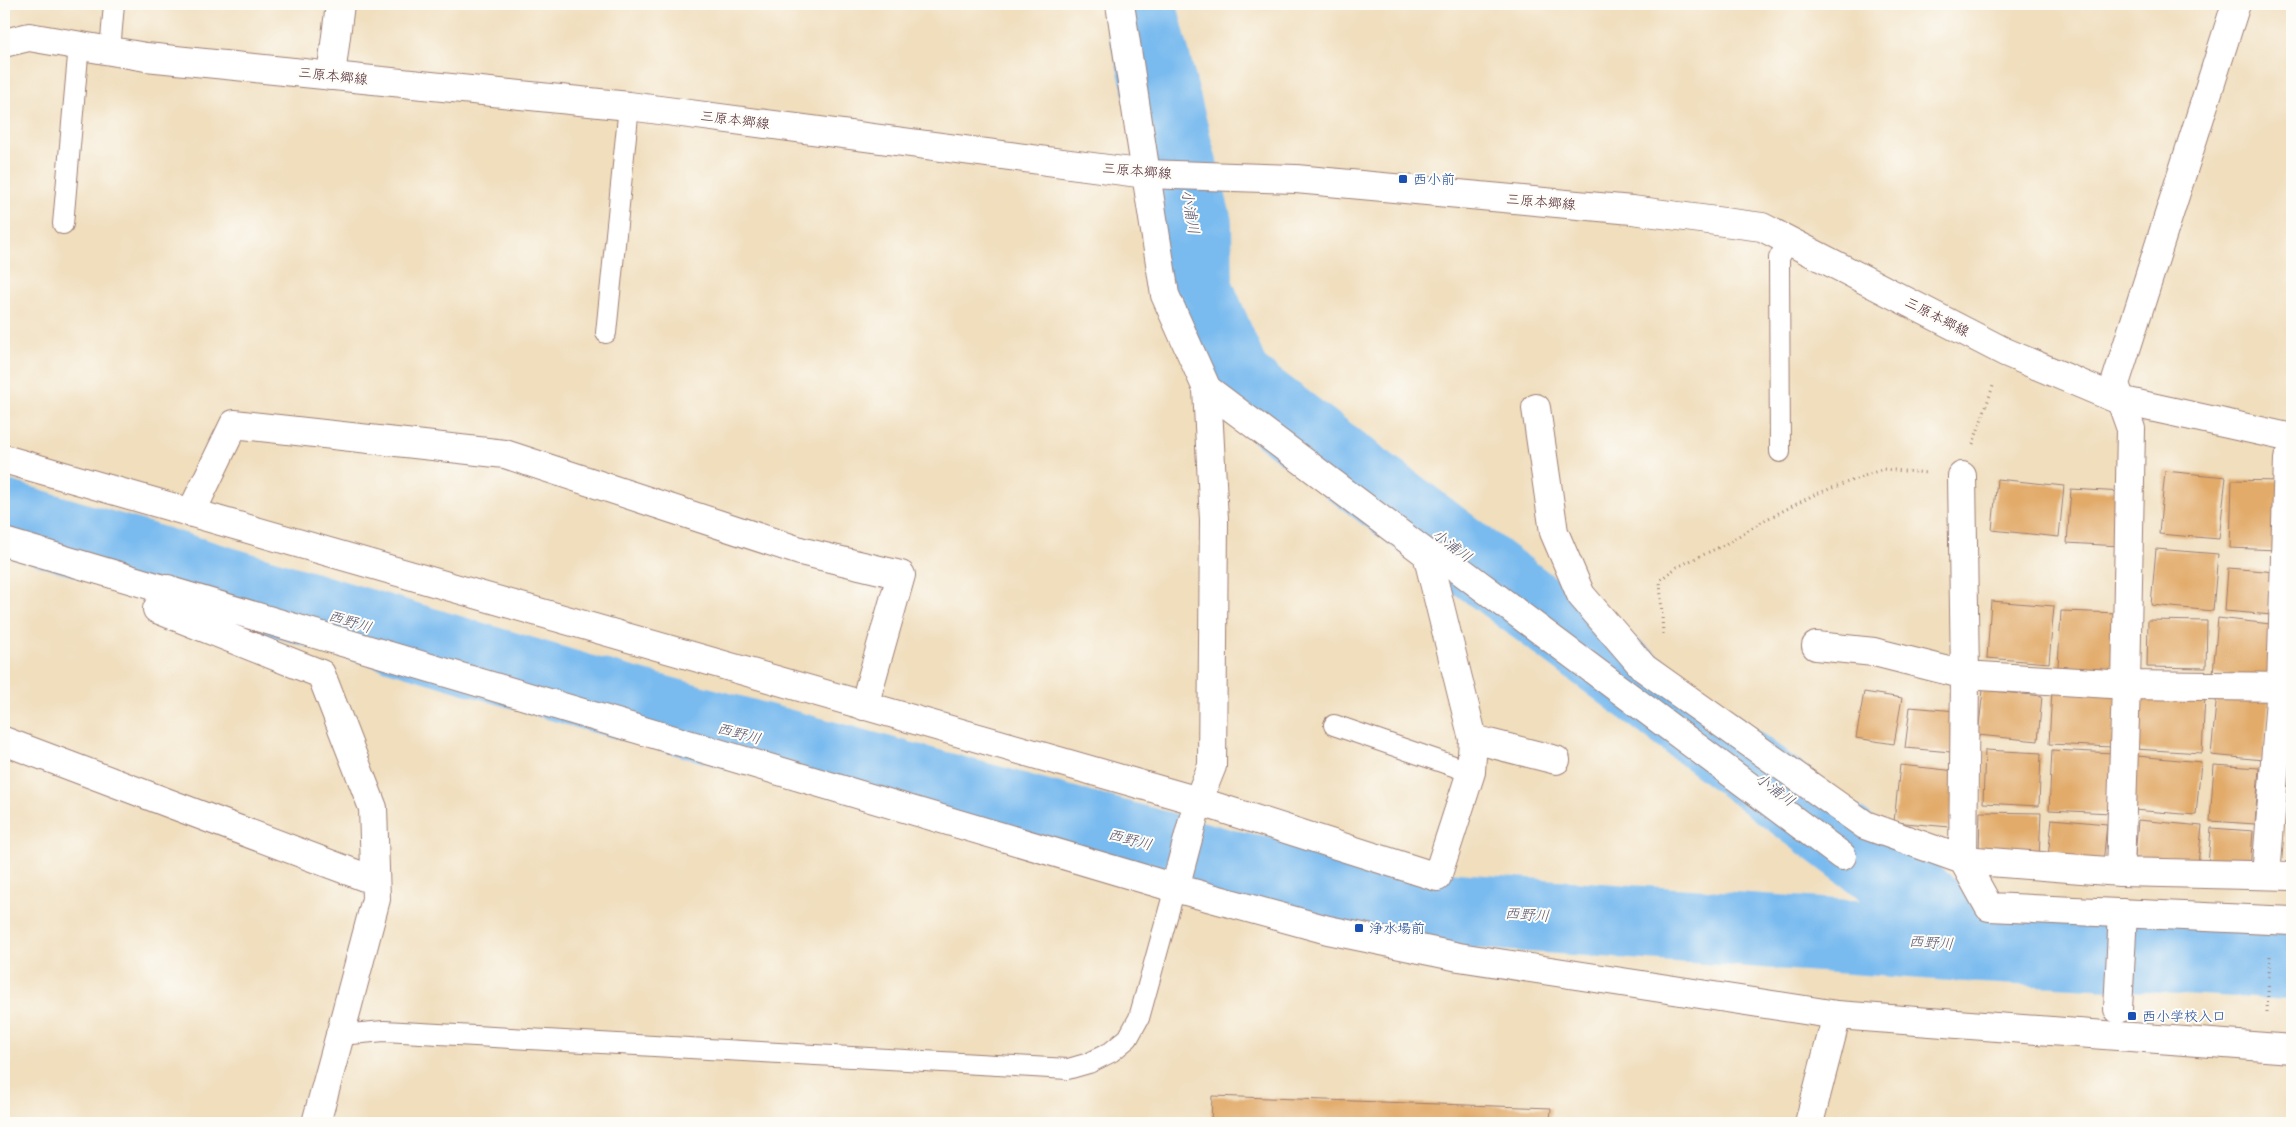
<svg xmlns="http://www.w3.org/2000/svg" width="2296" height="1127" font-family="'Balsamiq Sans','Klee One',sans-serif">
<rect width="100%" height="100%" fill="#fdfcf7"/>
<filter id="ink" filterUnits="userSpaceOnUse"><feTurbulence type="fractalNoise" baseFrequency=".02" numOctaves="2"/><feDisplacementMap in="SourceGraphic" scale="10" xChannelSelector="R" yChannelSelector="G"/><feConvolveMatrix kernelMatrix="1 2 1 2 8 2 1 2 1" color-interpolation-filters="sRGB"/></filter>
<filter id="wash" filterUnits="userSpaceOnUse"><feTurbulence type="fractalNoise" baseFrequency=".0096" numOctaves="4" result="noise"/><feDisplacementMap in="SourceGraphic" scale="20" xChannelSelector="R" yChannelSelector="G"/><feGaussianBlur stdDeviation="1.12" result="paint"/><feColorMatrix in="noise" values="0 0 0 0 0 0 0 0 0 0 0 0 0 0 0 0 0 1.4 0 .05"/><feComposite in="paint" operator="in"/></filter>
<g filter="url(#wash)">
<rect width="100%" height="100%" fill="#f0debd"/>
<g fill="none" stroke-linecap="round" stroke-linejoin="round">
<path stroke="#7abbef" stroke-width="74" d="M1139,4L1195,224L1196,289L1235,382L1983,946
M4,517L592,694L1226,866L1455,910L1983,946L2292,963"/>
</g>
<g id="blocks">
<path fill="#e2ab6a" d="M2165,471L2226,477L2219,539L2159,534Z
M1997,479L2064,486L2059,537L1992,530Z
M2232,480L2279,481L2277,550L2230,548Z
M2071,489L2123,492L2120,546L2067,543Z
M2156,549L2218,554L2213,611L2151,605Z
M2228,568L2276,572L2272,615L2225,611Z
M1991,601L2054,606L2049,663L1987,658Z
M2061,611L2119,613L2116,670L2058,667Z
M2218,618L2279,625L2274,679L2213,673Z
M2148,620L2207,621L2206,668L2147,667Z
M1983,690L2042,696L2038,741L1978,735Z
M2052,690L2116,694L2112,747L2049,744Z
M1864,692L1902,698L1894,744L1856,738Z
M2217,693L2269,698L2263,760L2211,755Z
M2137,694L2205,697L2202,753L2134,749Z
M1910,707L1956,711L1951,752L1905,748Z
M1985,750L2041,753L2039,806L1983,803Z
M2052,750L2114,753L2111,813L2049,810Z
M2137,756L2201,762L2196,815L2133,810Z
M1900,765L1956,771L1950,827L1894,822Z
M2214,765L2259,768L2255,824L2210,821Z
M1980,812L2041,813L2039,858L1979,855Z
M2052,819L2107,824L2103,863L2048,857Z
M2138,820L2202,826L2198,864L2135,858Z
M2211,828L2253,831L2250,869L2208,865Z
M1212,1096L1551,1108L1550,1123H1211Z"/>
</g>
</g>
<g filter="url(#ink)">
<use href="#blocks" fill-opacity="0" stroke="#9d7e74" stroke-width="1"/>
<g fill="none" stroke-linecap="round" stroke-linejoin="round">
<defs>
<path id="service" d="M110,51L114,4
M63,224L79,45
M606,333L629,106
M1780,452L1779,258L1789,240
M1334,725L1471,772
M340,1035L384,1031L1068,1069L1089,1063L1111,1052L1128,1038L1139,1018L1175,888"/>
<path id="pedestrian" d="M2118,1009L2123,913"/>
<path id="minor" d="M1120,4L1146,174
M331,76L340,4
M1536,408L1554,532L1581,595L1644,668L1865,825L1963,860L2120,872L2292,876
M4,459L1198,801L1437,877L1471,772L1473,739L1427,554L1207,389
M1962,476L1965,675L1963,860L1989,907L2292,921
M191,513L234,424L505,454L800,551L901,575L864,706
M4,542L1175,888
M1428,558L1445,559L1842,856
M168,589L157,609L321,674L373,808L376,899L340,1035
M1816,646L1874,652L1965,675L2126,685L2292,687
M1473,739L1556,760
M4,741L375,881
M2120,872L2126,685L2131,429L2115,384L2236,4
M2266,875L2281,687L2288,459L2292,454"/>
<path id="tertiary" d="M1146,174L1165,295L1207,389L1214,520L1212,766L1198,801L1175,888L1328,930L1459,957L1837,1015L2292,1049
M316,1123L340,1035
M1809,1123L1837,1015"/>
<path id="secondary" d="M4,43L29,37L146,57L629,106L1146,174L1296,179L1632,210L1762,227L2005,352L2119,400L2292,438"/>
</defs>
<use href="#service" stroke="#9d7e74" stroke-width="22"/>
<use href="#pedestrian" stroke="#9d7e74" stroke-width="30"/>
<use href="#minor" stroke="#9d7e74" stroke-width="30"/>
<use href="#tertiary" stroke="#9d7e74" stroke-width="30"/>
<use href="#secondary" stroke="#9d7e74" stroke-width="30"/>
<path stroke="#9d7e74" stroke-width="3" stroke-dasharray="1 4" stroke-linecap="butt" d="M1973,444L1993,386
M1663,634L1660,580L1677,567L1724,545L1763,521L1816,494L1883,469L1927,473
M2267,1012L2270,956"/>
<use href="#service" stroke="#fff" stroke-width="20"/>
<use href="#pedestrian" stroke="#fff" stroke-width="28"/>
<use href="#minor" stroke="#fff" stroke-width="28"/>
<use href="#tertiary" stroke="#fff" stroke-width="28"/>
<use href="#secondary" stroke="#fff" stroke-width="28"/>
</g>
</g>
<g fill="#1a4fb4" stroke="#fdfcf7" stroke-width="2">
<rect x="1398" y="174" width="10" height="10" rx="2.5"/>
<rect x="1354" y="923" width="10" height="10" rx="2.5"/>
<rect x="2127" y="1011" width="10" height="10" rx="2.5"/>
</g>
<g text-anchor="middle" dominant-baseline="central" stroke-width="4" stroke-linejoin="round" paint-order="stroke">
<g font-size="14" fill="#4a1f2b" stroke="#fdfcf7">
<text transform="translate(333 76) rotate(6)">三原本郷線</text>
<text transform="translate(735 120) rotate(7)">三原本郷線</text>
<text transform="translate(1137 171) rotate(5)">三原本郷線</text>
<text transform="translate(1541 202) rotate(5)">三原本郷線</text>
<text transform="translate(1937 317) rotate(27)">三原本郷線</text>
</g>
<g font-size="14" fill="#164399" stroke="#fdfcf7" text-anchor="start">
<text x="1413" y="179">西小前</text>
<text x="1369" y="928">浄水場前</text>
<text x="2142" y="1016">西小学校入口</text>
</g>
<g font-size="15" font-style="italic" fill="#5b5670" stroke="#fdfcf7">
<text transform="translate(1190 212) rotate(80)">小浦川</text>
<text transform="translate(1452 546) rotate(37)">小浦川</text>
<text transform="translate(350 622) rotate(17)">西野川</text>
<text transform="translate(739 734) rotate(15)">西野川</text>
<text transform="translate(1775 790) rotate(37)">小浦川</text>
<text transform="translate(1130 840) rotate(15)">西野川</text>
<text transform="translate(1527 915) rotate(4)">西野川</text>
<text transform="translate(1931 943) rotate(4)">西野川</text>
</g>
</g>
<rect width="2296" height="1127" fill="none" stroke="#fdfcf7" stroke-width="20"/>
</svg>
